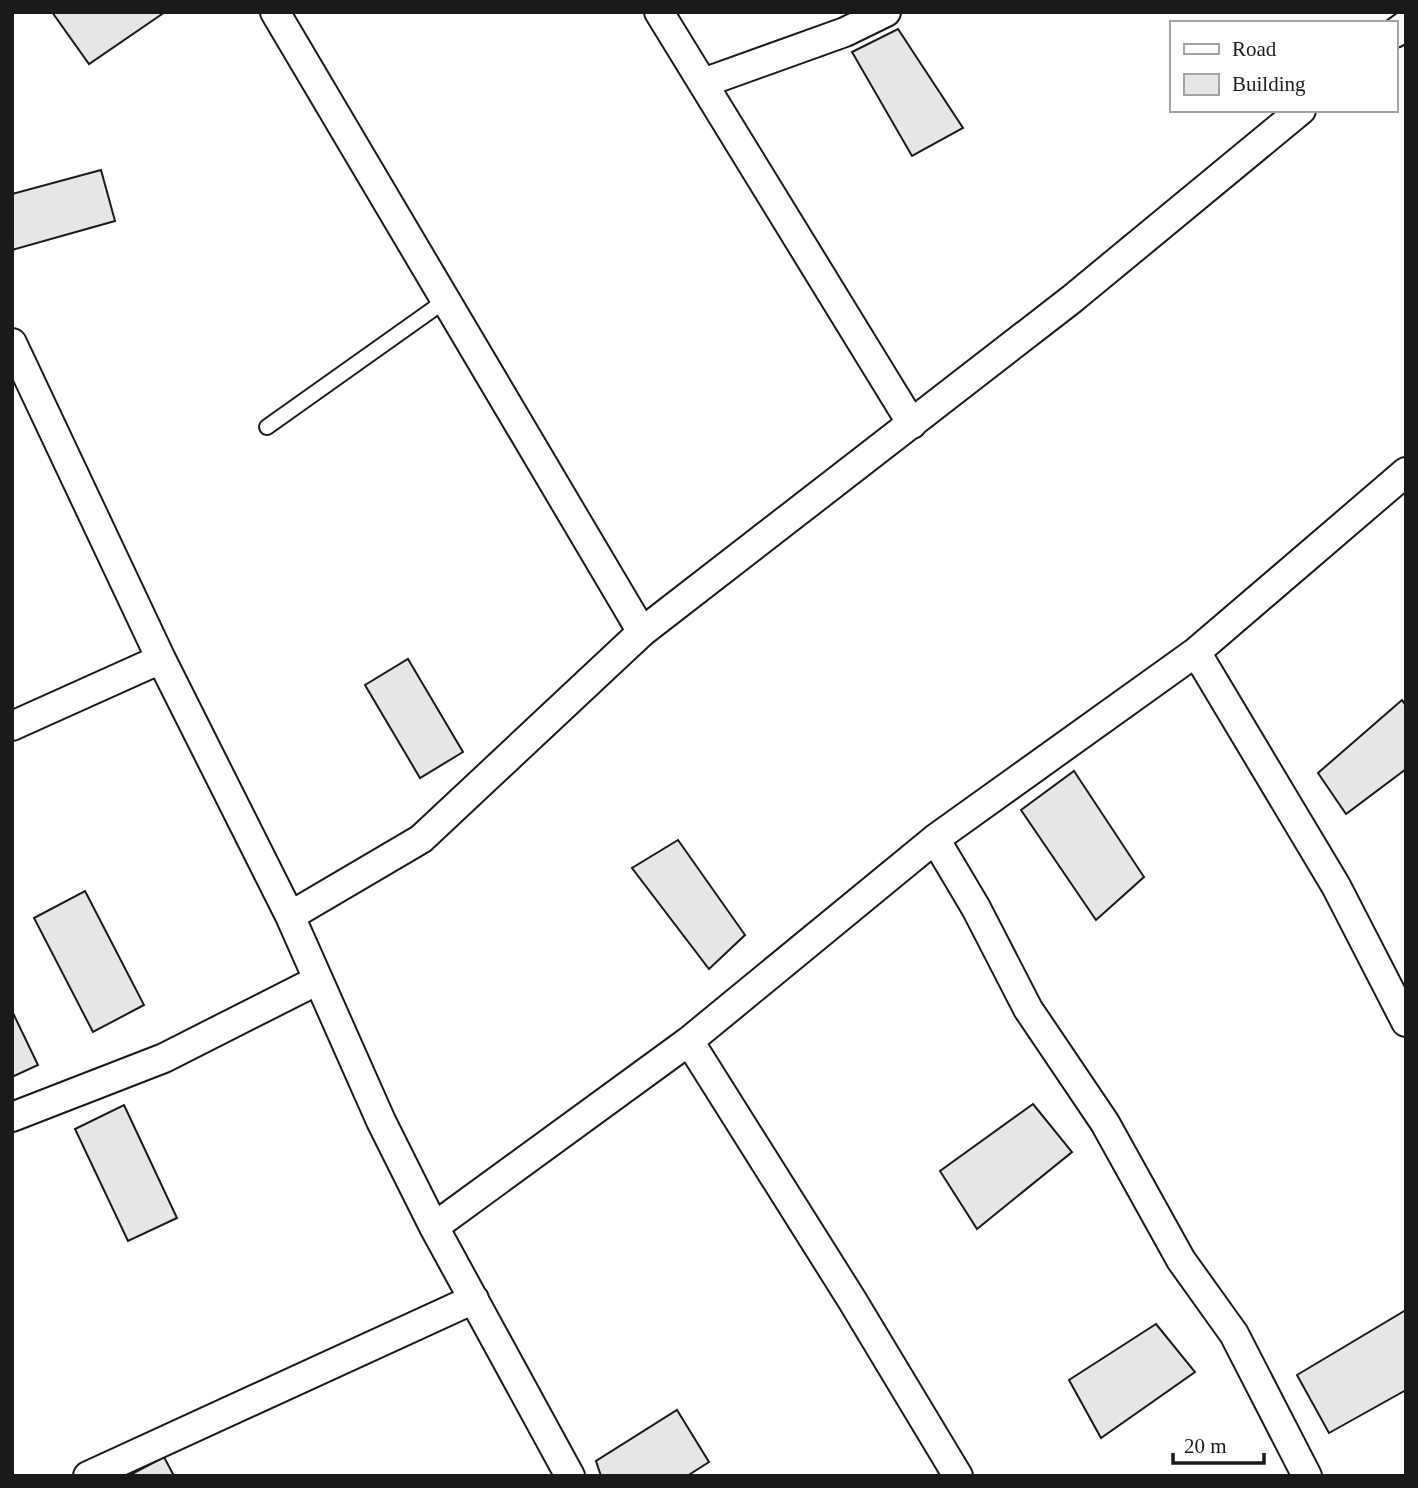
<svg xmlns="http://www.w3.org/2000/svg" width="1418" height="1488" font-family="Georgia,serif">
<rect width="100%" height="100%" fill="#fff"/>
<path fill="#e6e6e6" stroke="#1a1a1a" stroke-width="2" d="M52,12H165L89,64Z
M898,29L963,128L912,156L852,52Z
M101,170L115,221L12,250V194Z
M408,659L463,752L420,778L365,685Z
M1402,700L1406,706V769L1346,814L1318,773Z
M1074,771L1144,877L1096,920L1021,810Z
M678,840L745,935L709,969L632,868Z
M85,891L144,1005L93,1032L34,918Z
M12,1011L38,1065L12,1077Z
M1033,1104L1072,1152L977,1229L940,1171Z
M124,1105L177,1218L128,1241L75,1129Z
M1406,1310V1390L1329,1433L1297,1375Z
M1156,1324L1195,1372L1101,1438L1069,1380Z
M677,1410L709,1462L687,1476H601L596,1461Z
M164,1457L174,1476H128Z"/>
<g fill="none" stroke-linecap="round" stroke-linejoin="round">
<defs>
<path id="lane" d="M267,427L446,300"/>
<path id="street" d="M275,12L642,632
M659,12L912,424
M1395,33L1406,25
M703,83L845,32L886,12
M12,343L161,659L290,916L381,1121L434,1227L570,1476
M1196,652L1336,886L1406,1022
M12,726L161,659
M935,839L976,908L1028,1009L1105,1123L1181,1260L1234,1334L1307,1476
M290,916L421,839L642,632L1072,299L1301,110
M689,1041L852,1300L958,1476
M12,1117L164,1058L318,980
M434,1227L689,1041L935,839L1196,652L1406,472
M88,1476L474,1299"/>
</defs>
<use href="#lane" stroke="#1a1a1a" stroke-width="18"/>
<use href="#street" stroke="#1a1a1a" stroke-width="32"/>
<use href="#lane" stroke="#fff" stroke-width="14"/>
<use href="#street" stroke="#fff" stroke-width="28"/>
</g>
<rect width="1418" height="1488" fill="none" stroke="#1a1a1a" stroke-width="28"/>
<rect x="1170" y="21" width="228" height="91" fill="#ffffff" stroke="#a3a3a3" stroke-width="2"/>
<rect x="1184" y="44" width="35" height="10" fill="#ffffff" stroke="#a3a3a3" stroke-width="2"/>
<text x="1232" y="56" font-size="21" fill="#1a1a1a">Road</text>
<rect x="1184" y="74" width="35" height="21" fill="#e6e6e6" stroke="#a3a3a3" stroke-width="2"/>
<text x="1232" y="91" font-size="21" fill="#1a1a1a">Building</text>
<path d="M1173 1453v10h91v-10" fill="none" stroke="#1a1a1a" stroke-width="3.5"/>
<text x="1184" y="1453" font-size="21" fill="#1a1a1a" stroke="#ffffff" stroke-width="5" paint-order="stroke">20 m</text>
</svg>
